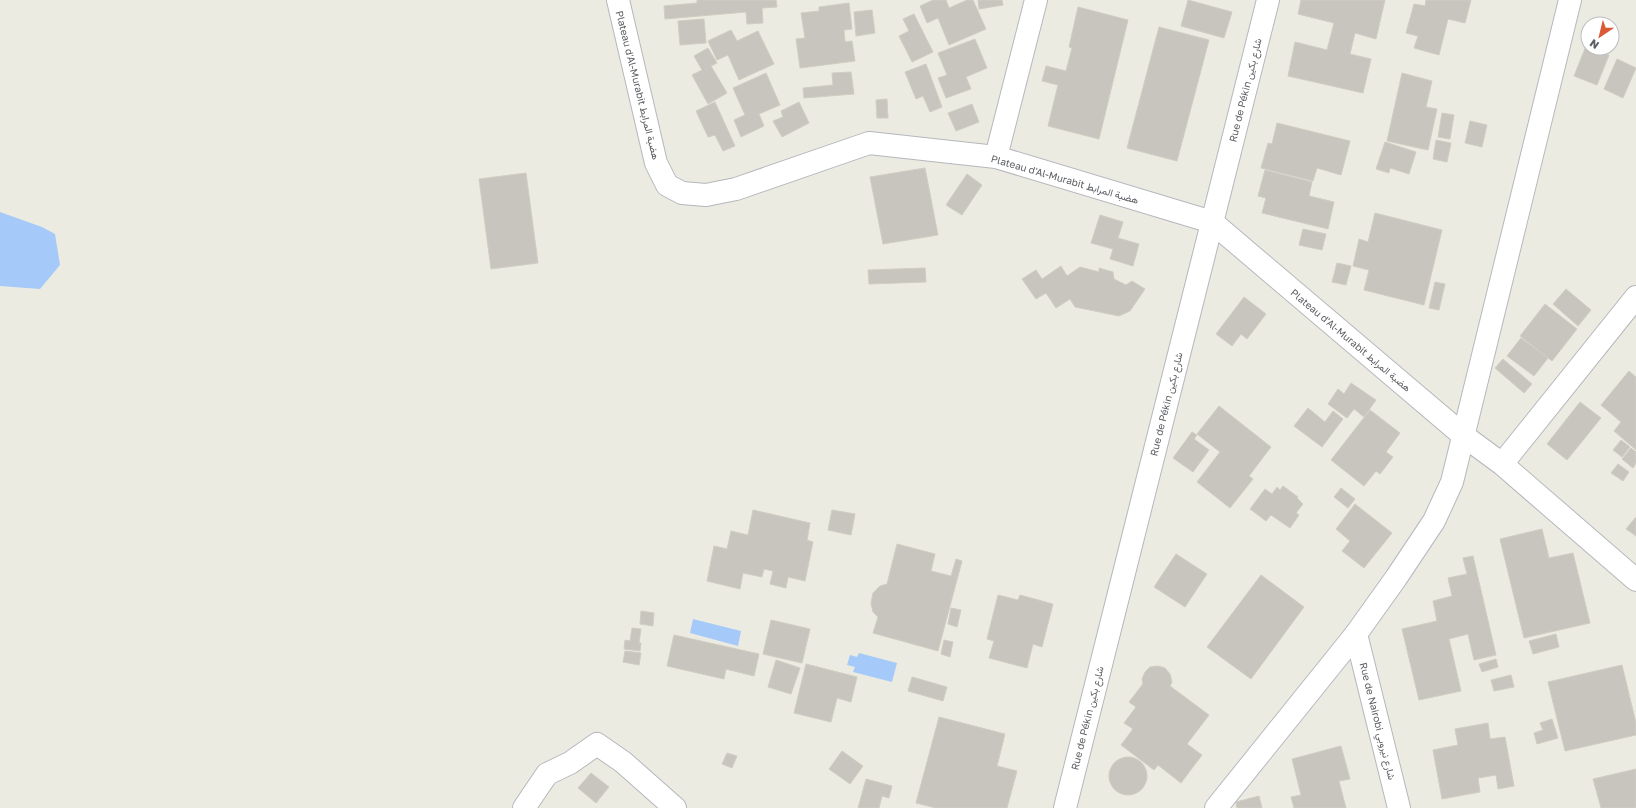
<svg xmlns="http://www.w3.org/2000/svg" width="1636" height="808" font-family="'Golos Text',Vazirmatn,sans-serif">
<rect width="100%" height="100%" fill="#ecebe2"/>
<path fill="#a5caf9" d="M0,212L42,227L55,234L60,265L40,289L0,286Z
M693,619L741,631L738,646L690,633Z
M859,653L897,663L892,682L853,672L855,667L847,665L850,655L857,657Z"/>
<path fill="#c8c5bf" stroke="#d0cdc1" d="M697,0H776L777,7L762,8L763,23L747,24L746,12L665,19L664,6L697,3Z
M933,0H946L949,8L967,0H973L986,29L949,45L938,18L927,23L920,6Z
M978,0H1002L1003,5L979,9Z
M1188,0L1232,12L1224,38L1181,26Z
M1301,0H1385L1376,39L1355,33L1350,54L1371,59L1363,93L1288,76L1295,42L1327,50L1334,23L1298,14Z
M1426,0H1471L1465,23L1448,19L1439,55L1414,48L1418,36L1406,33L1414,4L1425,6Z
M849,3L852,29L844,30L845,42L852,41L855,61L800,68L796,39L805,38L801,13L819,11V7Z
M1078,7L1128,20L1099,139L1048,126L1058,85L1042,81L1046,66L1066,71L1072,48L1069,47Z
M872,10L875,33L856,36L854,12Z
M914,14L933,52L912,62L899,36L909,31L903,19Z
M704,19L706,43L680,45L678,21Z
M1159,27L1209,40L1177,161L1127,148Z
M731,30L737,41L758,31L774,64L739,80L728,55L717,60L708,41Z
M975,39L987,68L966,77L971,89L946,98L938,78L947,75L938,53Z
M1586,46L1588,48L1609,55L1597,85L1574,76Z
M708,48L717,63L711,66L727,93L708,104L692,75L702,70L694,56Z
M1617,59L1636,68L1623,98L1604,89Z
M926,64L942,107L930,112L923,96L916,99L905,72Z
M851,72L854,94L804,98L803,88L833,85L832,73Z
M766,73L780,105L759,114L764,126L741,137L734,120L745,115L733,88Z
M1402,73L1432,81L1426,107L1437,109L1428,150L1387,141Z
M887,99L888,118H877L876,100Z
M715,102L735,146L723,151L715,135L708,137L696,111Z
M799,102L809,123L782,137L773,121L783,117L781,111Z
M972,104L979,122L956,131L948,113Z
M1442,113L1454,115L1450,139L1438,137Z
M1470,121L1487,125L1482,147L1465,143Z
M1277,123L1350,141L1341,175L1317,168L1313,181L1261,168L1268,143L1272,144Z
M1436,140L1451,143L1447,162L1433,159Z
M1385,142L1416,152L1409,174L1390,168L1389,173L1376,169Z
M925,168L938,235L883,244L870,177Z
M1265,170L1312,182L1309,196L1334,202L1328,229L1262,213L1266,198L1258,196Z
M526,173L538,263L491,269L479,179Z
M967,174L982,185L962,215L946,205Z
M1375,213L1442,230L1424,305L1364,290L1369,270L1353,266L1359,239L1368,242Z
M1100,215L1123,222L1118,238L1139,244L1133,266L1110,259L1113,249L1091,243Z
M1303,229L1326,234L1322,250L1299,245Z
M1337,263L1351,266L1346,285L1332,282Z
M1061,266L1067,276L1080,267L1099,272V268L1113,272L1114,279L1126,285L1132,281L1145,289L1130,311L1119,316L1075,307L1070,299L1056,308L1046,293L1036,299L1022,279L1036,270L1042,279Z
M925,268L926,282L869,284L868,270Z
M1435,282L1445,284L1439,310L1429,308Z
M1566,289L1591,310L1578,326L1553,304Z
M1244,297L1266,314L1247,339L1241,334L1232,346L1216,334Z
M1545,304L1577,329L1552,361L1520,336Z
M1521,338L1548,358L1534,376L1507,356Z
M1503,359L1532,384L1524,393L1495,368Z
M1629,371L1636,377V450L1614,431L1621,422L1601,405Z
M1351,383L1376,400L1364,417L1354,409L1347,418L1328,404L1338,389L1344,394Z
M1580,402L1601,418L1567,460L1547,444Z
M1219,406L1271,447L1249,476L1253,479L1230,508L1197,482L1220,452L1197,434Z
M1308,408L1325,422L1333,411L1343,419L1322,447L1294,426Z
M1370,410L1400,433L1386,452L1393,457L1380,474L1376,471L1364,486L1331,460Z
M1192,432L1197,435L1194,439L1209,450L1193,472L1173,458Z
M1621,440L1630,447L1622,457L1613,450Z
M1631,448L1636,452V463L1633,468L1622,459Z
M1618,464L1629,472L1623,481L1611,473Z
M1283,486L1298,497L1297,498L1303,504L1296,513L1299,515L1290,528L1271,515L1266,521L1250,509L1265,489L1272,494L1277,487L1280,490Z
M1341,488L1355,499L1348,508L1334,497Z
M1355,504L1392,533L1364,568L1342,551L1350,541L1336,529Z
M753,510L810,523L807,540L813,542L805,581L788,577L786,588L770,584L773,571L764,569L762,577L743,573L740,589L707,581L714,546L727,549L731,531L748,535Z
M832,510L855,514L851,535L828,530Z
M1636,517V536L1626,529Z
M1542,529L1549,558L1573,553L1590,623L1524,638L1500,539Z
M897,544L935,554L931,571L951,576L956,559L962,561L938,651L873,633L878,617L873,612L871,603L873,593L880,586L887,584Z
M1176,554L1207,574L1185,607L1154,587Z
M1473,556L1496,655L1474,660L1468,634L1449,639L1461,691L1419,700L1402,629L1437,621L1433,601L1452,596L1448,578L1467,574L1463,558Z
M1261,575L1304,607L1251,679L1207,647Z
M998,595L1018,600L1020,595L1053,604L1042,647L1033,644L1027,668L989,658L994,641L987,639Z
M951,608L961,610L957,627L948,624Z
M641,611L654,613L653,626L640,624Z
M771,620L810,629L802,663L763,654Z
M632,628L641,629L639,643H641L640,651L624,649L625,640L630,641Z
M1556,634L1559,647L1533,654L1529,641Z
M674,635L759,654L754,676L726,669L724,679L667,666Z
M944,640L953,642L950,657L941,654Z
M625,651L641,653L639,665L623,662Z
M1496,659L1498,667L1482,672L1479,664Z
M776,660L800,668L791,694L768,687Z
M806,664L857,677L851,702L837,698L831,722L794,713Z
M1622,665L1636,723V735L1565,751L1548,682Z
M1158,666L1165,668L1170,674L1172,682L1170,686L1209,715L1187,744L1202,755L1181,783L1158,765L1154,770L1121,745L1133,729L1124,723L1136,707L1129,702L1143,684L1142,679L1145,672L1150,667Z
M1511,675L1514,687L1494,691L1491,680Z
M912,677L947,687L943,701L908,691Z
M939,717L1005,734L997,766L1017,771L1007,808H936L916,803Z
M1552,719L1558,738L1537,744L1534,733L1543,730L1540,723Z
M1488,723L1490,739L1505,737L1514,786L1498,789L1496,775L1478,778L1480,792L1442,799L1433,750L1458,745L1455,729Z
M1341,746L1350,779L1339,781L1346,808H1294L1291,797L1301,795L1292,759Z
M842,751L863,766L850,784L829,769Z
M727,753L737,756L732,768L722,764Z
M1109 776a19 19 0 1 1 38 0a19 19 0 1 1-38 0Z
M1636,769V808H1601L1593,779Z
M591,773L609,787L596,803L578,788Z
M866,779L892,786L889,798L882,796L879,808H858Z
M1259,796L1262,808H1237L1236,802Z"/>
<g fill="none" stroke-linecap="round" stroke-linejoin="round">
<defs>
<path id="street" d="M618,0L656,163L667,185L682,193L706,195L736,189L869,143L996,157L1212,222L1464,436L1502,464L1636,580
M996,157L1036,0
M1502,464L1636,297
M1356,634L1399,808
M524,808L547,774L570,763L597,744L623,762L675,808
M1065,808L1268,0"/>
<path id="secondary" d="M1216,808L1356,634L1396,578L1434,521L1452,482L1570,0"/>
</defs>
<use href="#street" stroke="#b5b7bc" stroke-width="24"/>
<use href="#secondary" stroke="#b6b8bd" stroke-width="24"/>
<use href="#street" stroke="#fff" stroke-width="22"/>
<use href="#secondary" stroke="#fff" stroke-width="22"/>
</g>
<g text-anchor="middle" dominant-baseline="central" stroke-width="3" stroke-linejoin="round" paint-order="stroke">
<g font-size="10" fill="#5a5d62" stroke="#fff">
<text transform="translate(638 85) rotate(76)">Plateau d'Al-Murabit هضبة المرابط</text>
<text transform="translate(1245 90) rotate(-76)">Rue de Pékin شارع بكين</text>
<text transform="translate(1065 179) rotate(16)">Plateau d'Al-Murabit هضبة المرابط</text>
<text transform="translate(1351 340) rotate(40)">Plateau d'Al-Murabit هضبة المرابط</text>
<text transform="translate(1166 404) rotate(-76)">Rue de Pékin شارع بكين</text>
<text transform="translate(1087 718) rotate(-76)">Rue de Pékin شارع بكين</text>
<text transform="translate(1378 721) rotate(76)">Rue de Nairobi شارع نيروبي</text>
</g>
</g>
<g transform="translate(1600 36) rotate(215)"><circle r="19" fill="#ffffff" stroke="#bdbec0"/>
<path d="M0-3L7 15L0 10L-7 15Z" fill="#dc5938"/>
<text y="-6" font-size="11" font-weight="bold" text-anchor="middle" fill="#5a5d62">N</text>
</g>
</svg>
